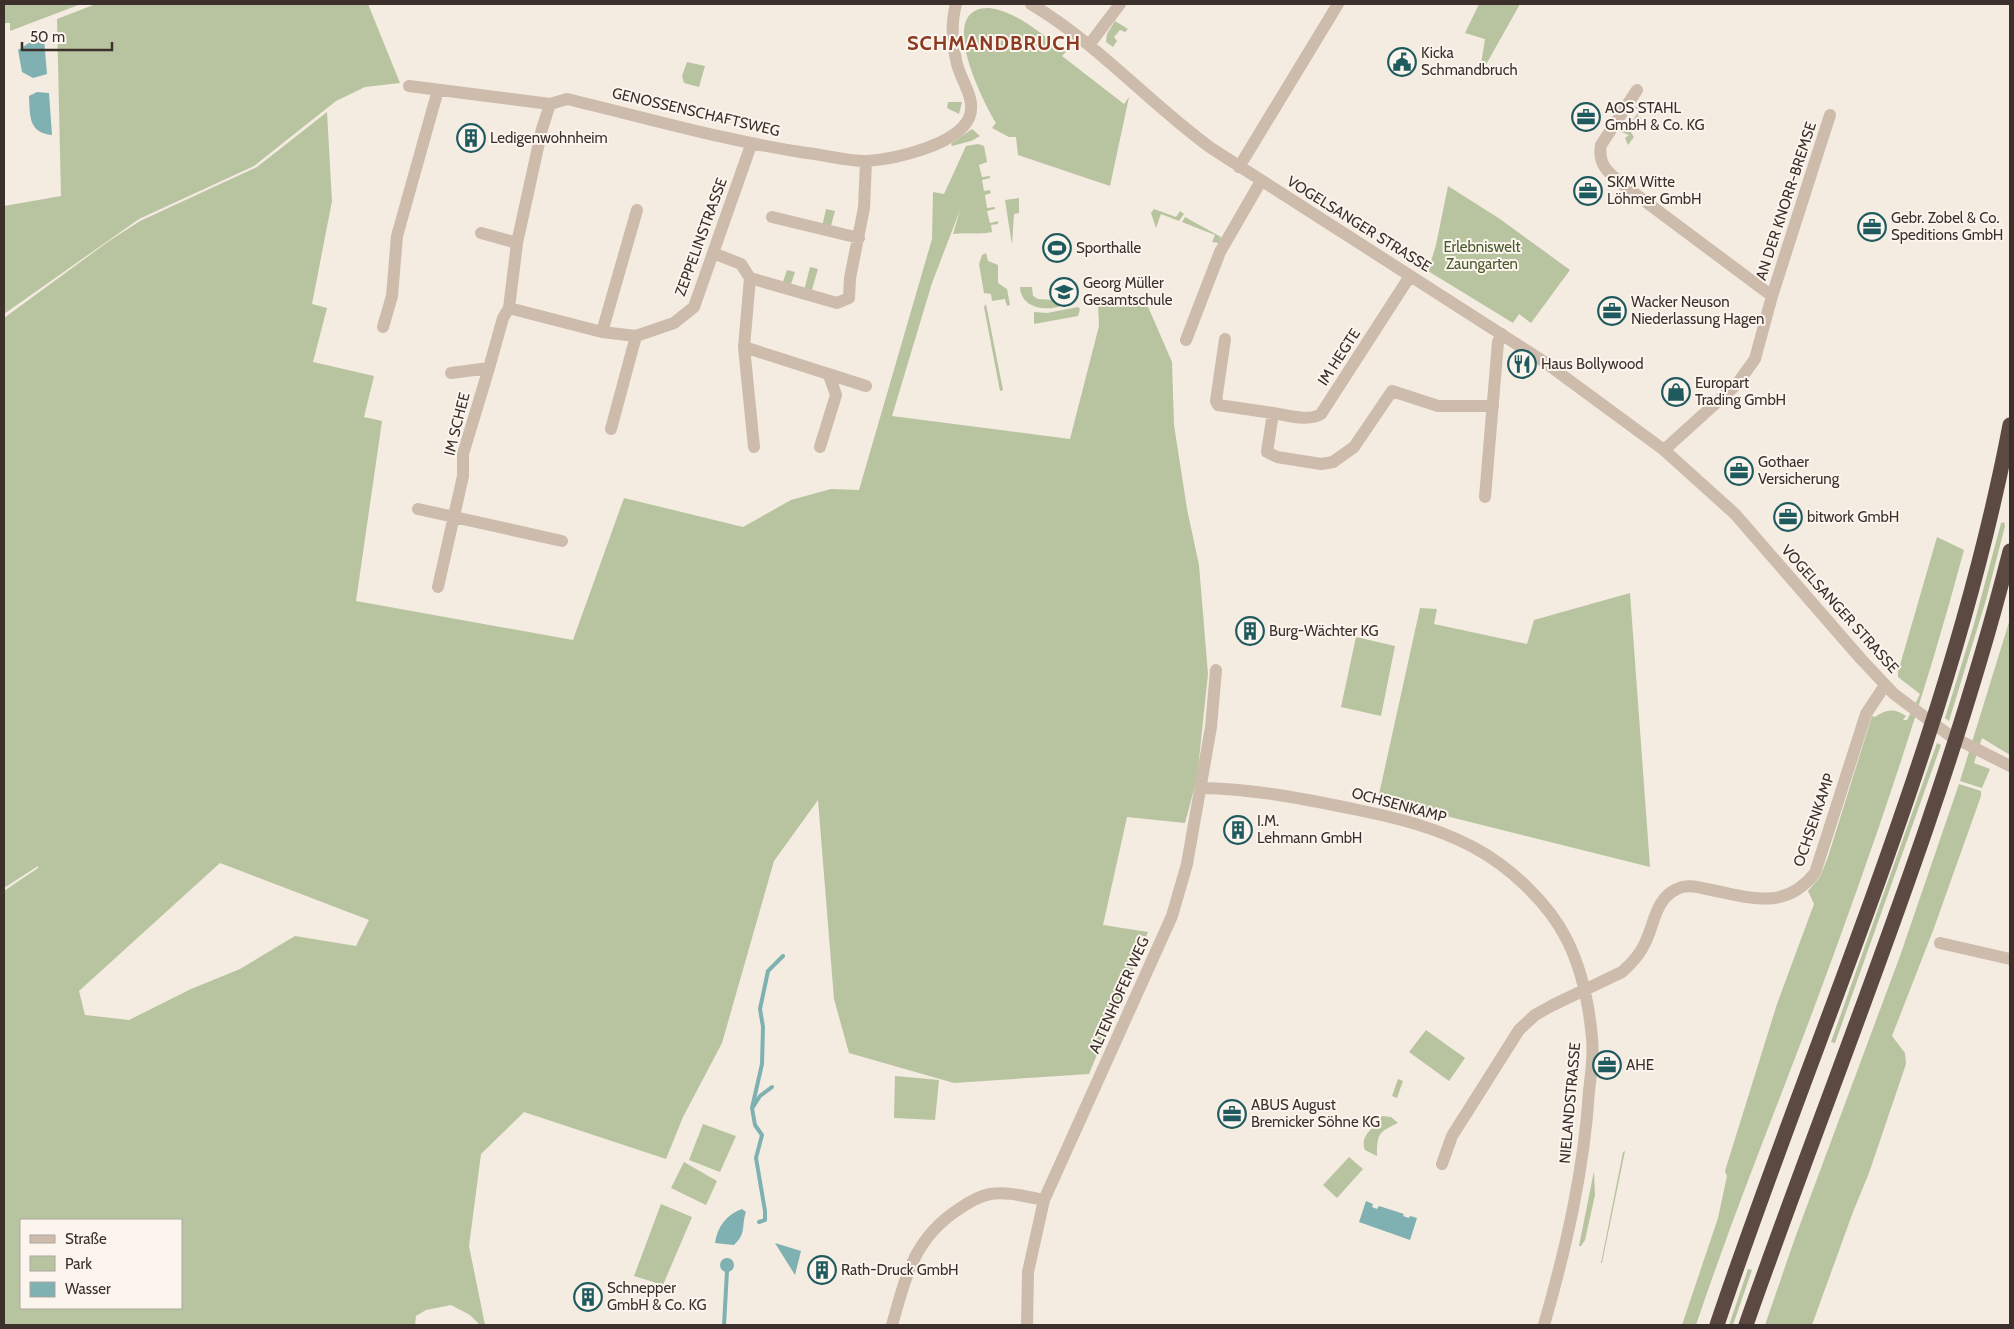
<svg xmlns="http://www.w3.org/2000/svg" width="2014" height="1329" font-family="Cabin,sans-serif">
<rect width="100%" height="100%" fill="#f4ebe1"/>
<path fill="#b8c4a0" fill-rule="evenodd" d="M4,4H81L10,31V23H4Z
M96,4H368L400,83L365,87L336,101L254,166L139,219L4,314V206L61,196L57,19Z
M1479,4H1520L1479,77L1485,39L1465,33Z
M989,8C1017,11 1044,36 1066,52L1062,56L1124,104L1129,97L1110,186L1018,155L1016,137H1009L992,128L996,123C983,102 935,7 989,8Z
M1115,21L1128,29L1125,32L1120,30L1114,37L1117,41L1113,47L1106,42L1107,34Z
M687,62L705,66L699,87L684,83L682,76Z
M948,102H962L959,114L947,108Z
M1633,105L1642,111L1637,116L1642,118L1639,120L1635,118L1628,128L1634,137L1628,145L1625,138L1629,135L1616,130L1619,127L1625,131L1639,111Z
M327,112L332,201L312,304L327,308L313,362L374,376L364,417L382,421L356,601L573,640L624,498L743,527L791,500L831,489L859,490L932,239L933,192L944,194L966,146L978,144L984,146L987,162L979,165L982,177L990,176V178L982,180L984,191L990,190L991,193L985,195L987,208L995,207V209L987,211L990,223L998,221V224L991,225L992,232C979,235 966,232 953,234L960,210L932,283L892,416L1070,439L1099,326L1098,305L1146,302L1172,362L1174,425L1187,509L1199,565L1208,674L1197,778L1185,823L1127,817L1103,925L1148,932L1089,1074L954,1083L849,1053L834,999L818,800L774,861L722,1043L683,1117L666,1159L524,1112L481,1154L469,1246L485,1325H480L470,1315L451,1305L426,1310L416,1316L415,1325H4V891L38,868V866L4,888V318L109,241L140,221L257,167ZM220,863L369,920L356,946L295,936L240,969L191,989L129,1020L85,1015L79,991ZM21,1220H181V1308H21Z
M972,129L980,136L971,141L952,146L951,144Z
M1448,186L1500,219L1570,270L1531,323L1519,314L1513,323L1428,271L1436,245Z
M1019,198V213L1014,214L1012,245L1005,200Z
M826,209L835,211L830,229L822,227Z
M1154,209L1176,217L1180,211L1184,214L1179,221L1161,214L1156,228L1151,213Z
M1185,217L1221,237L1219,243L1212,242L1215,235L1182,222Z
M986,253L988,261L998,265V283L1007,289L1010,305L1007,306L1005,299L992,301L991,294L984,293L979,264L982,255Z
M810,267L818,269L811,293L804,291Z
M787,270L795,272L790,287L782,285Z
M1020,287H1032L1033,296L1038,299L1070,301C1058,312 1021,313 1020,287Z
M986,304L1003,390L1000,391L984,307Z
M1078,307L1080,309L1078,316L1034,324V312L1047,313Z
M2004,522L2005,526L1986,600L1949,721L1945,718L1974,624L2001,523Z
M1937,537L1964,550C1922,708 1868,863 1811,1016C1772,1119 1731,1221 1696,1325H1682L1718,1218L1727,1176L1725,1171L1777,1004L1814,904L1808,891L1820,877L1828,857L1872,716L1875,717C1886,709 1894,708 1906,716L1903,720H1907L1920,694L1898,677V672Z
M1630,593L1650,867L1378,799L1420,608L1437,609L1434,624L1527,644L1534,620Z
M2010,619V755L1982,738L1974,763L1990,769L1982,788L1960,781Z
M1356,637L1395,646L1381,716L1341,707Z
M1937,743L1941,745L1835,1043L1831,1042Z
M1959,784L1981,791V796L1934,928L1892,1036L1905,1053L1906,1064L1869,1173L1853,1212L1812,1325H1765L1795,1238L1900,956Z
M1426,1030L1465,1058L1449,1081L1409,1052Z
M895,1076L939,1080L935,1120L894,1118Z
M1398,1079L1403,1081L1397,1098L1392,1096Z
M1382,1116L1391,1117L1398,1123C1379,1132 1377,1133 1377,1156L1365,1150C1359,1135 1375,1128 1382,1116Z
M703,1124L736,1136L720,1172L689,1160Z
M1625,1151L1602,1263H1601L1623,1152Z
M1349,1157L1363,1169L1337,1198L1323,1185Z
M684,1162L717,1181L706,1205L671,1188Z
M1594,1171L1595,1195L1585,1240L1581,1246H1579Z
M661,1204L692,1217L663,1285L634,1276Z
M1748,1269L1752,1270L1733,1325H1729Z"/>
<path fill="#7fb0b2" d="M38,37L44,39L47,74L33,78L22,72L18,50Z
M37,92L49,93L52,135C28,133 30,115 29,96Z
M1366,1201L1373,1204L1372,1207L1377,1209L1379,1206L1404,1214L1403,1216L1409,1218L1410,1216L1417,1218L1410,1240L1359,1222Z
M742,1209L746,1212C741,1226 747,1233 734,1245L715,1243C717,1227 727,1214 742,1209Z
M775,1243L801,1251L795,1275Z
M720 1265a7 7 0 1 1 14 0a7 7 0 1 1-14 0Z"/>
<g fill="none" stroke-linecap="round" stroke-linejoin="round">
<path stroke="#7fb0b2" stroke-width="4" d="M753,1107L760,1096L772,1087
M759,1222L765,1220V1211L756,1158L762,1135L755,1125L752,1108L762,1064L763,1027L760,1009L768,971L783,956
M724,1325L727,1271"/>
<path stroke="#cdbbac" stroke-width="12" d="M1031,4C1097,43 1149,103 1211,148L1543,361L1664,450L1735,514L1861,659L1894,694L1949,735L2010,766
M1089,45L1120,4
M409,86L550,104L567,99C647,118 726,141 807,153C826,155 849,162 867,161C895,159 957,145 969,118C977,100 961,81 957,64C952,44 951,23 956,4
M1637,90L1601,145C1597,166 1611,175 1626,187L1772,296
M1239,167L1338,4
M772,217L859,238
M481,233L517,243
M713,253L741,264L750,278L744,347L754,447
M1410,276L1321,414C1308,422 1287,415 1273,413L1267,452L1277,457L1321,464L1333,462L1354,447L1392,391L1438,406H1493
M750,278L837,303L849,298L850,278L864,208L866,161
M509,308L602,332L636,336L674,323L694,307L751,145
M383,327L392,296L397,236L438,90
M602,332L637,210
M1225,339L1216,401L1218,405L1273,413
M1186,340L1220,252L1261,181
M744,347L866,386
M451,373L489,368L503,318L509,308L517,243L542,129L550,104
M611,429L636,336
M820,447L836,395L829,375
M1664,450L1737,384L1755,359L1772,296L1830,115
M1485,497L1498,342L1502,334
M418,509L562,541
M438,587L463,476V454L489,368
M1201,788C1255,789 1306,799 1358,810C1398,818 1437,828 1473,847C1509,866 1549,903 1567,940C1582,970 1589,1005 1592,1038C1594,1055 1591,1074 1589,1091C1584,1171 1566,1248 1544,1325
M1940,943L2010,959
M1442,1164L1452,1136L1519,1030L1535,1015L1553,1005L1622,972C1631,964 1640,955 1645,943C1655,923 1655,899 1677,889C1687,884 1697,887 1707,889C1749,897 1784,912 1815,873L1866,714L1885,685
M892,1325C906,1276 914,1238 959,1209C969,1202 979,1196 990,1194C1008,1191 1027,1197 1044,1200
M1027,1325L1028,1272L1044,1200L1172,916L1187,864L1211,727L1216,670"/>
<path stroke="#5c4a42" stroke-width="15" d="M1717,1325C1817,1027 1951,735 2010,425
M1746,1325C1836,1068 1943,815 2010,551"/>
</g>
<defs>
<symbol id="civic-ring" viewBox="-11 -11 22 22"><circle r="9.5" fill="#fbf5ee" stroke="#1f5a5e" stroke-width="1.5"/><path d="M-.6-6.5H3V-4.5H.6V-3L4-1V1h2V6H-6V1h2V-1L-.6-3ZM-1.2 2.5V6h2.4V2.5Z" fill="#1f5a5e"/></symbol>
<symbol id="office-ring" viewBox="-11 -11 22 22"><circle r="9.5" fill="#fbf5ee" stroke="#1f5a5e" stroke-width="1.5"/><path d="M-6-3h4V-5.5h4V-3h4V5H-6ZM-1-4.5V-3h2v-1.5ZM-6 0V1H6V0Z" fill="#1f5a5e"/></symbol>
<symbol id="building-ring" viewBox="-11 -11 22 22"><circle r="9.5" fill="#fbf5ee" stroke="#1f5a5e" stroke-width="1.5"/><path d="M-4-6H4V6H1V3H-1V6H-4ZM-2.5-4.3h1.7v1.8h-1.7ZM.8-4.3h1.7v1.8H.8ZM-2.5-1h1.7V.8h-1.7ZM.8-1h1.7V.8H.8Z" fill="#1f5a5e"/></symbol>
<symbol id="stadium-ring" viewBox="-11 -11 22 22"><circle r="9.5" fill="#fbf5ee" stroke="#1f5a5e" stroke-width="1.5"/><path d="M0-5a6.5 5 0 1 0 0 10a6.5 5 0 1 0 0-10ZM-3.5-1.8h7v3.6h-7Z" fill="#1f5a5e"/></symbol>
<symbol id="school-ring" viewBox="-11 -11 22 22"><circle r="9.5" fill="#fbf5ee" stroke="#1f5a5e" stroke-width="1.5"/><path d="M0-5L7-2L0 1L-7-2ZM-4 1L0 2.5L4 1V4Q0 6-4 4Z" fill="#1f5a5e"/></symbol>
<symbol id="restaurant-ring" viewBox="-11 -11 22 22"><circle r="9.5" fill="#fbf5ee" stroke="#1f5a5e" stroke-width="1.5"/><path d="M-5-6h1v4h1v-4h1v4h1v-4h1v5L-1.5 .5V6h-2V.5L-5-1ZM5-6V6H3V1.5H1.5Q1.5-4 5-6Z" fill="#1f5a5e"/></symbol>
<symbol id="shop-ring" viewBox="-11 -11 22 22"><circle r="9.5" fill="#fbf5ee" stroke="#1f5a5e" stroke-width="1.5"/><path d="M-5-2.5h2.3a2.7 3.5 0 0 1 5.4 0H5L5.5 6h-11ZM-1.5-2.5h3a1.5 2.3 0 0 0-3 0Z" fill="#1f5a5e"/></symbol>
</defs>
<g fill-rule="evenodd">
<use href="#civic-ring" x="1386" y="46" width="32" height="32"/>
<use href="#office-ring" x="1570" y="101" width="32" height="32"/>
<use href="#building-ring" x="455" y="122" width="32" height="32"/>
<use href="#office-ring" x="1572" y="175" width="32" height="32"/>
<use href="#office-ring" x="1856" y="211" width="32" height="32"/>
<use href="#stadium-ring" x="1041" y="232" width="32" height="32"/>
<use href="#school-ring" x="1048" y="276" width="32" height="32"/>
<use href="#office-ring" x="1596" y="295" width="32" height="32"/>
<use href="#restaurant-ring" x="1506" y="348" width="32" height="32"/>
<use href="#shop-ring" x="1660" y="376" width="32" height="32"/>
<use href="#office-ring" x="1723" y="455" width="32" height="32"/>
<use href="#office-ring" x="1772" y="501" width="32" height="32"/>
<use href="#building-ring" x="1234" y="615" width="32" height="32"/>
<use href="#building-ring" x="1222" y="814" width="32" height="32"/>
<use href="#office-ring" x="1591" y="1049" width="32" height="32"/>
<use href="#office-ring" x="1216" y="1098" width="32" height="32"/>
<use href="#building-ring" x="806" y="1254" width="32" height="32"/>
<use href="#building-ring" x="572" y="1281" width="32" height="32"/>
</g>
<g text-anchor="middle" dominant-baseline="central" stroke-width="4" stroke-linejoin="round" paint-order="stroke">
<g font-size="15" fill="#3b302b" stroke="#fbf5ee" text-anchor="start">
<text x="1421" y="53">Kicka<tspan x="1421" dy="17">Schmandbruch</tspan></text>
<text x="1605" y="108">AOS STAHL<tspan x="1605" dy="17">GmbH &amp; Co. KG</tspan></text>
<text x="490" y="138">Ledigenwohnheim</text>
<text x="1607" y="182">SKM Witte<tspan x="1607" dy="17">Löhmer GmbH</tspan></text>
<text x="1891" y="218">Gebr. Zobel &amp; Co.<tspan x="1891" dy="17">Speditions GmbH</tspan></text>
<text x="1076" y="248">Sporthalle</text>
<text x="1083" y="283">Georg Müller<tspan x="1083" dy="17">Gesamtschule</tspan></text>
<text x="1631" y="302">Wacker Neuson<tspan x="1631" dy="17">Niederlassung Hagen</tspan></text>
<text x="1541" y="364">Haus Bollywood</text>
<text x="1695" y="383">Europart<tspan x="1695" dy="17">Trading GmbH</tspan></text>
<text x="1758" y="462">Gothaer<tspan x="1758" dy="17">Versicherung</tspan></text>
<text x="1807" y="517">bitwork GmbH</text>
<text x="1269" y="631">Burg-Wächter KG</text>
<text x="1257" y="821">I.M.<tspan x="1257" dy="17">Lehmann GmbH</tspan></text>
<text x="1626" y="1065">AHE</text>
<text x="1251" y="1105">ABUS August<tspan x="1251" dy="17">Bremicker Söhne KG</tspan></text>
<text x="841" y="1270">Rath-Druck GmbH</text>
<text x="607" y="1288">Schnepper<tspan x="607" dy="17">GmbH &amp; Co. KG</tspan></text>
</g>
<g font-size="15" fill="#3b302b" stroke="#fbf5ee">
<text transform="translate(696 112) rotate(13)">GENOSSENSCHAFTSWEG</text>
<text transform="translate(1786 201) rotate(-72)">AN DER KNORR-BREMSE</text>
<text transform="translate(1359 224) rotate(32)">VOGELSANGER STRASSE</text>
<text transform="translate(701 237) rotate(-70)">ZEPPELINSTRASSE</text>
<text transform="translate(1339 357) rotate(-57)">IM HEGTE</text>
<text transform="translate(457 424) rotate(-76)">IM SCHEE</text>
<text transform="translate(1840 609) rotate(48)">VOGELSANGER STRASSE</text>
<text transform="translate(1399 805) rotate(15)">OCHSENKAMP</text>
<text transform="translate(1814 820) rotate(-71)">OCHSENKAMP</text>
<text transform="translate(1119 995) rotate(-66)">ALTENHOFER WEG</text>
<text transform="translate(1570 1103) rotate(-85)">NIELANDSTRASSE</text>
</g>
<g font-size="15" fill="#4a5a2e" stroke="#fbf5ee">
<text x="1482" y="247">Erlebniswelt<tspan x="1482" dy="17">Zaungarten</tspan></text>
</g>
<g font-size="20" font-weight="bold" letter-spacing="1" fill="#8c3b22" stroke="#fbf5ee">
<text x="994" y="43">SCHMANDBRUCH</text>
</g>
</g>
<rect width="2014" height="1329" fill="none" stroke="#3b302b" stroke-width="10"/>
<rect x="20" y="1219" width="162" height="90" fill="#fbf5ee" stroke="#aea6a0"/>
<rect x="30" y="1235" width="25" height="8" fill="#cdbbac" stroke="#aea6a0"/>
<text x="65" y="1244" font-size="15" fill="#3b302b">Straße</text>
<rect x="30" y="1256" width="25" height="15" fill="#b8c4a0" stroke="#aea6a0"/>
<text x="65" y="1269" font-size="15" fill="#3b302b">Park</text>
<rect x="30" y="1282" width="25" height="15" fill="#7fb0b2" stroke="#aea6a0"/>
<text x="65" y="1294" font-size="15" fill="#3b302b">Wasser</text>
<path d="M22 42v8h90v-8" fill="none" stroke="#3b302b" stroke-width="2.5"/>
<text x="30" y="42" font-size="15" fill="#3b302b" stroke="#fbf5ee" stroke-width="4" paint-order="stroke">50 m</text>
</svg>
